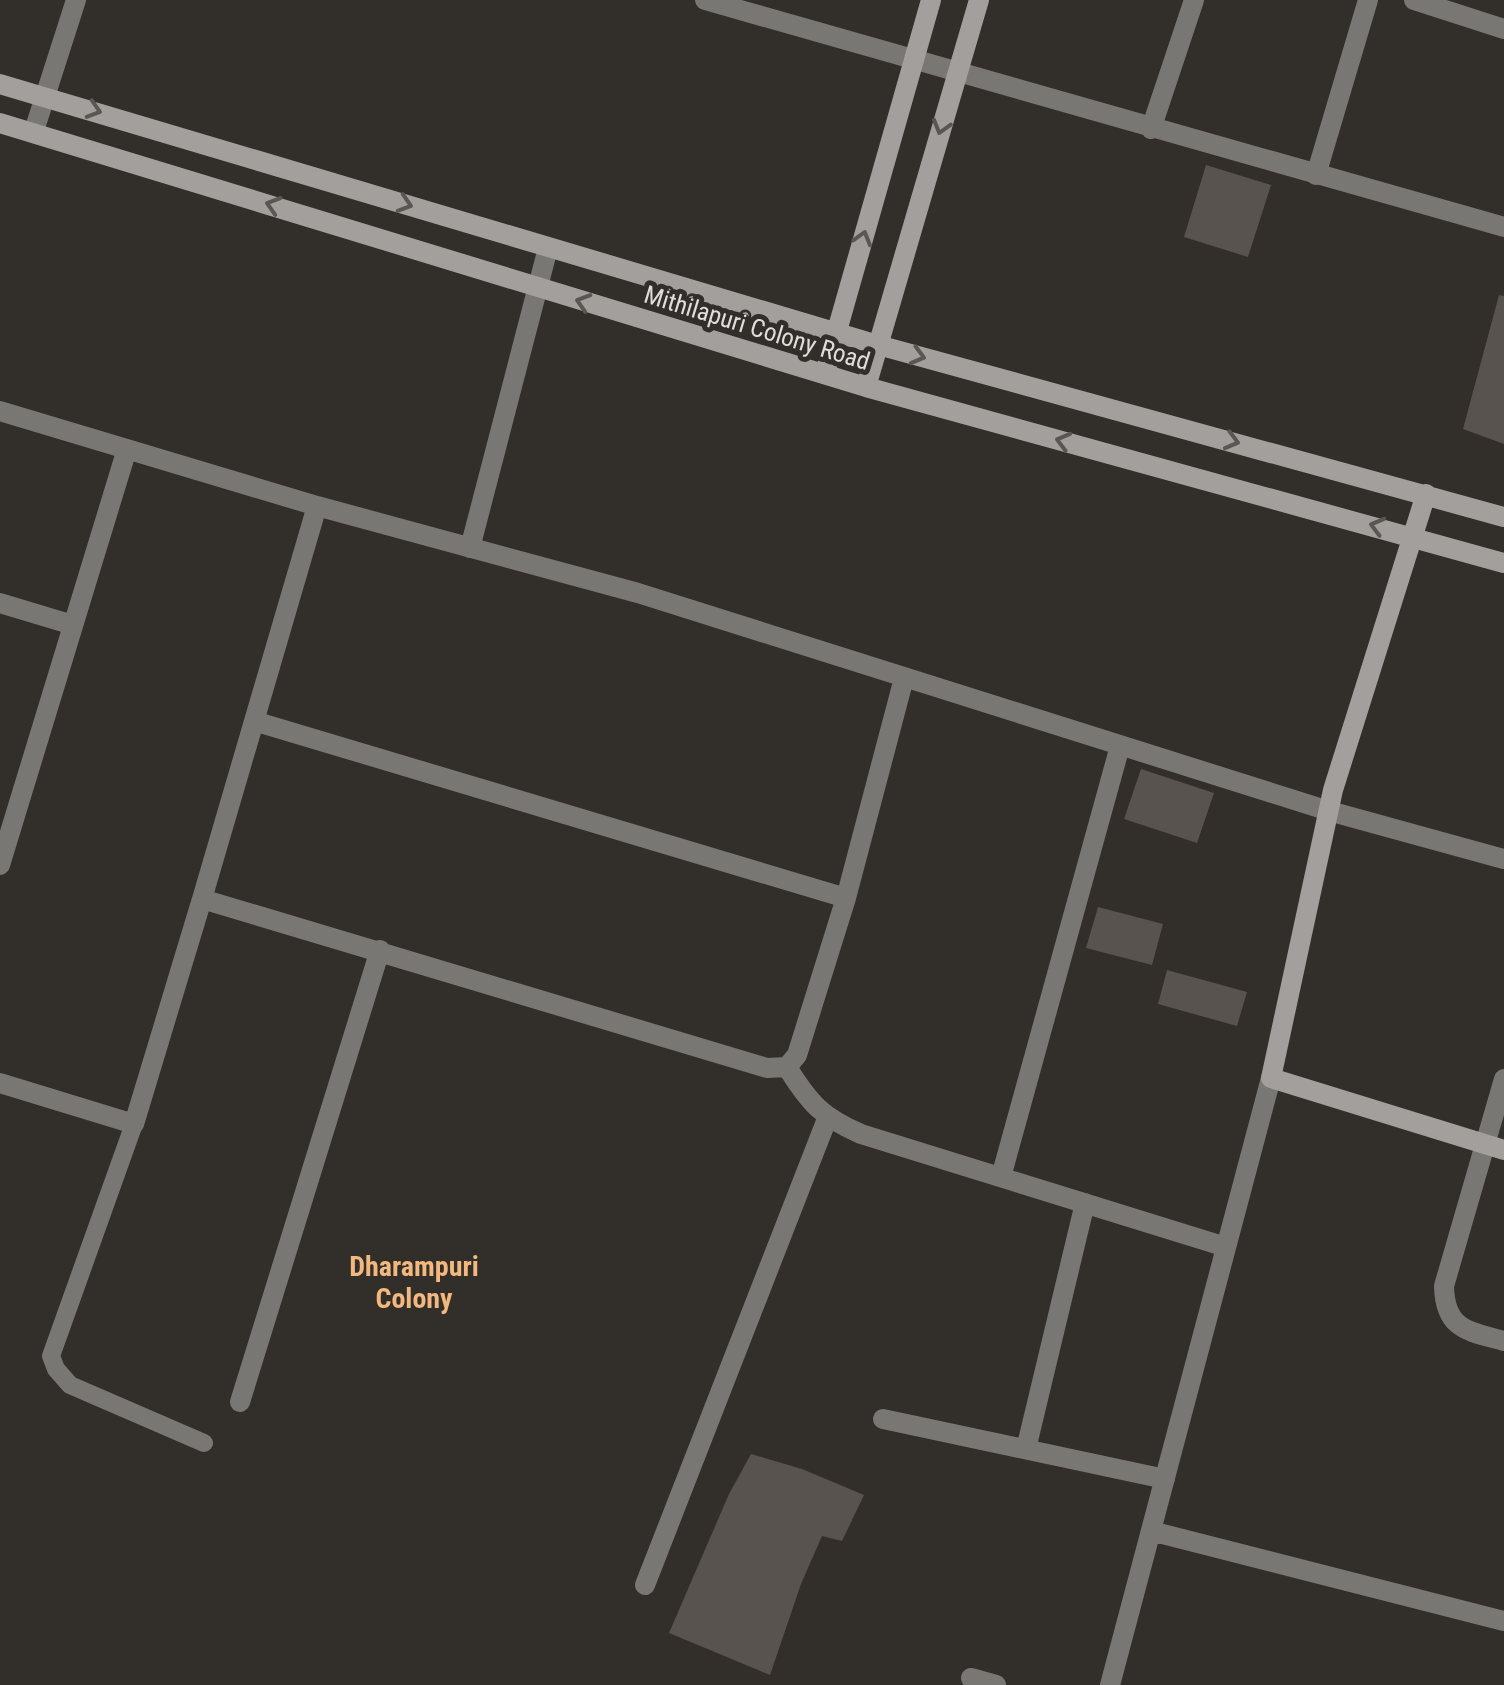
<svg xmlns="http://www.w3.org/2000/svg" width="1504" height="1685" font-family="'Roboto Condensed',sans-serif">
<rect width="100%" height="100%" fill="#322e2a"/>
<path fill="#58534f" d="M1206,165L1271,185L1248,257L1184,237Z
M1499,295L1504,296V444L1463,429Z
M1141,769L1214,793L1197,843L1124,819Z
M1098,907L1163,924L1152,965L1086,948Z
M1167,970L1247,992L1237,1026L1158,1004Z
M751,1454L802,1469L864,1495L842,1541L822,1536L801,1584L770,1675L669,1633L729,1494Z"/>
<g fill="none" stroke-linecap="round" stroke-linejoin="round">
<path stroke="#797774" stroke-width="18" d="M134,1124L51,1356L56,1369L70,1385L204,1443"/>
<path stroke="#797774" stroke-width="20" d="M705,0L1504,227
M1414,0L1504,29
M1151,129L1194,0
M34,131L76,0
M1316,175L1368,0
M0,411L317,506L638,593L1329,811L1504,859
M317,506L202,899L767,1068L787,1067L797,1055L846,898L904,678
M470,548L548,248
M0,603L73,625
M254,721L846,898
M0,865L127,449
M787,1067C810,1104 822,1117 861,1134L1226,1247
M1504,1079L1444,1286C1445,1330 1468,1331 1504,1341
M0,1083L134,1124L202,899
M1001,1177L1120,746
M240,1402L380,950
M883,1419L1165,1479
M1026,1449L1085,1203
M1151,1531L1504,1621
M645,1585L827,1119
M971,1678L996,1685
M1110,1685L1271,1078"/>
<path stroke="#a39f9c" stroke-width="20" d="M0,84L878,345L1504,517
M0,123L866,387L1504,563
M825,373L931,0
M866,387L979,0
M1426,494L1333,790L1271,1078L1504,1150"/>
</g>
<defs><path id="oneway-chevron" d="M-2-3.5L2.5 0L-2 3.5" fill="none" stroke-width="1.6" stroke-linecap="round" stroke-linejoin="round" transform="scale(2.5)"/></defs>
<g stroke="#5a5652">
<use href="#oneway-chevron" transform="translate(94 110) rotate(17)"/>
<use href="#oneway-chevron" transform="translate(941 127) rotate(106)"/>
<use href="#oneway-chevron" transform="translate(405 204) rotate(17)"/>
<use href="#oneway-chevron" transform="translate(273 205) rotate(-163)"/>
<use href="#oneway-chevron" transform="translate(863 238) rotate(-74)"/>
<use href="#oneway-chevron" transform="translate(583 302) rotate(-163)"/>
<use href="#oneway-chevron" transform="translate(918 356) rotate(15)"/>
<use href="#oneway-chevron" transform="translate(1063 441) rotate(-165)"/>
<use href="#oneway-chevron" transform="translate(1232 441) rotate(15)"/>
<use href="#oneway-chevron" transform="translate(1377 526) rotate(-165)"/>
</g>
<g text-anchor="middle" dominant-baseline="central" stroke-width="10" stroke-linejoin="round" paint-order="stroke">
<g font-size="25" fill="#e0dedb" stroke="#322e2a">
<text transform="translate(757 328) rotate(17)">Mithilapuri Colony Road</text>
</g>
<g font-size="28" font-weight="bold" fill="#f2b87e" stroke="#322e2a">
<text x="414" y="1266">Dharampuri<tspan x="414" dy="32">Colony</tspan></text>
</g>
</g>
</svg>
